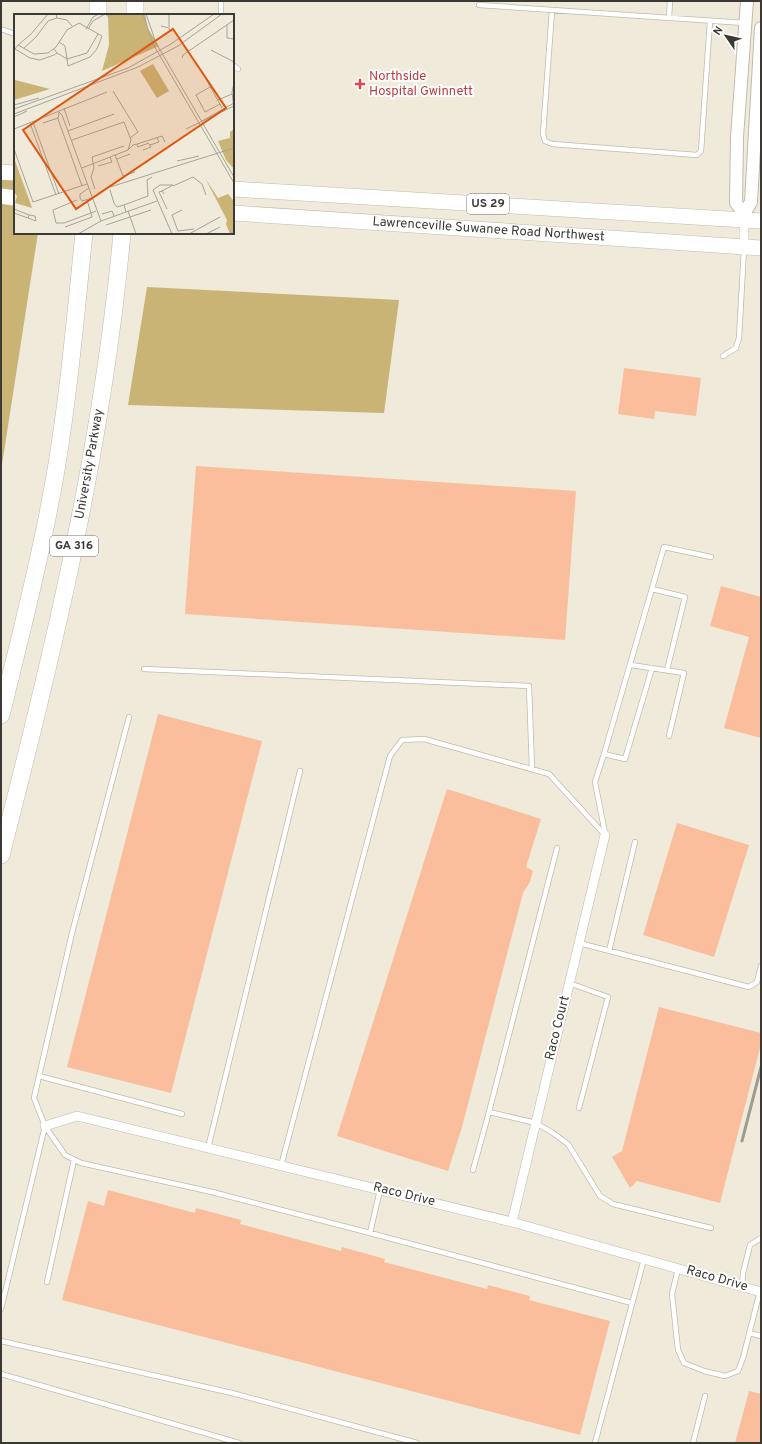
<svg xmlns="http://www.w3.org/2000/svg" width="762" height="1444" font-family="Overpass,sans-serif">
<rect width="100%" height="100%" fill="#efeada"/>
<path fill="#c9b476" d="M1,167L15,168V233H38L1,471Z
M147,287L399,300L384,413L128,405Z"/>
<path fill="#fbbe9d" d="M624,368L701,378L696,416L655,411L654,419L618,414Z
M196,466L576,491L565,640L185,614Z
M721,586L761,597V738L724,728L749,637L710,626Z
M158,714L262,741L171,1093L67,1067Z
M447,789L541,819L526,867L533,871L530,882L523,893L462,1127L448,1171L337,1136Z
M677,823L749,845L714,957L643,935Z
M659,1007L761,1033V1044L720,1203L637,1181L630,1188L612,1157L622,1151Z
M108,1190L195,1213L196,1208L241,1220L240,1224L341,1251L342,1247L385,1259L384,1262L487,1289L488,1285L530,1296L529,1300L610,1321L580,1435L62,1300L88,1201L104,1206Z
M749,1391L761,1394V1443H735Z"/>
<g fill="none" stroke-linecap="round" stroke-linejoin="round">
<defs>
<path id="service" d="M221,1V15
M479,5L745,23
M552,10L543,134L545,141L552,144L697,155L701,151L710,21
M669,18L670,1
M1,29L12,33
M233,65L238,69
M723,356L736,348L739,338L744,249
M652,589L685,597L667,670
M631,665L684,673L669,736
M144,669L529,686L532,769
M129,717L72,933L34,1098L45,1126L65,1155L81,1163L212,1192L370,1233L632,1303
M604,754L664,547L711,557
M605,833L595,782L604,754L625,759L652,668
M557,848L489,1112L536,1123L553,1133L568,1144L600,1196L613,1204L711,1228
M579,943L749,987L757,982L761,966
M609,951L635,842
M569,983L608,997L579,1108
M39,1076L182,1114
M208,1148L300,771
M281,1166L390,756L402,740L424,739L549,774L605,835
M473,1170L489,1112
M370,1233L380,1190
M678,1269L672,1294L678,1350L684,1363L704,1371L725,1376L738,1371L743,1358L760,1291
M47,1282L74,1160
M742,1286L743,1273L750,1245L761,1238
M1,1309L45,1126
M749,1333L761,1336
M1,1341L232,1393L417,1443
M1,1374L239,1443
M595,1443L644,1259
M693,1443L705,1396"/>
<path id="minor" d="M744,216V247
M45,1126L77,1116L512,1222L761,1292
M512,1222L605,835"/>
<path id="tertiary" d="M747,1L737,137L736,203L744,214L751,202L761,28"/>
<g id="primary">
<path d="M1,172L15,173"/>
<path d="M233,189L761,221"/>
<path d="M1,196L15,198"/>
<path id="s1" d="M233,213L761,248"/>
</g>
<g id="motorway">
<path d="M98,1V15"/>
<path d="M135,15V1"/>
<path d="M1,715C21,634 42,552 56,470C69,392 76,312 84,233"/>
<path id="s2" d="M1,855C54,650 103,444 122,233"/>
</g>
</defs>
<use href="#service" stroke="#c1bbad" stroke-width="6"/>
<use href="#minor" stroke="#c1bbad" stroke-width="10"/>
<use href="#tertiary" stroke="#c1bbad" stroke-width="14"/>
<use href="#primary" stroke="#c1bbad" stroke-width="16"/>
<use href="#motorway" stroke="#c1bbad" stroke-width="18"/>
<use href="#service" stroke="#fff" stroke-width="4.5"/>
<use href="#minor" stroke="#fff" stroke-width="9"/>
<use href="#tertiary" stroke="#fff" stroke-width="12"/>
<use href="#primary" stroke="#fff" stroke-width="15"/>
<use href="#motorway" stroke="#fff" stroke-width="17"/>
<path stroke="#9d9a8e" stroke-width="3" d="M742,1141L761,1067"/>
</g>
<path fill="#e0444e" stroke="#fff" stroke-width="1.5" d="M358 78h4v4h4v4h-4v4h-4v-4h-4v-4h4z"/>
<g text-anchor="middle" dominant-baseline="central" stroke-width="4" stroke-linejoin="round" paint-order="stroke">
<g fill="#fff" stroke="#767470" stroke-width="1">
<rect x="467" y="194" width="42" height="20" rx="3"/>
<rect x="50" y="536" width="48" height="20" rx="3"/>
</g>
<g font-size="12" font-weight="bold" fill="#3b3933">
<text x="488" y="204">US 29</text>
<text x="74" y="546">GA 316</text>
</g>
<g font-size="13" fill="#be3a42" stroke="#fff" text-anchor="start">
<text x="369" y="77">Northside<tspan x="369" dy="15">Hospital Gwinnett</tspan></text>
</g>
<g font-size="13" fill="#3b3933" stroke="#fff">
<text stroke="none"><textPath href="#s1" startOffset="256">Lawrenceville Suwanee Road Northwest</textPath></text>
<text stroke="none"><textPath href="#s2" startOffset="401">University Parkway</textPath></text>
<text transform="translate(558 1028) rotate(-76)">Raco Court</text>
<text transform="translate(404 1195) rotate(14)">Raco Drive</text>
<text transform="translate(717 1279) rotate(16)">Raco Drive</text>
</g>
</g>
<g transform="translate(14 14)">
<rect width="220" height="220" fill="#efeada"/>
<path d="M91,0H131L134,15L145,32L88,57L95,31L94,3ZM139,50L155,77L143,84L126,57ZM0,65L1,66L36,75L0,86ZM220,115V155L212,146L204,127L216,124V118ZM0,144L16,188L18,194L1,189L3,182L0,178ZM191,164L204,184L214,180L219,186L220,220H216L212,210L213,206Z" fill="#c9b476"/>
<path fill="none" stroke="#a7a397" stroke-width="1" d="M34,0L17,20L4,31L20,40L34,39L42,33L53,16L65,9L88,22L83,35L76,43L54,52L53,45L73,39L84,20M42,0L43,4L53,6L58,12M129,0L139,30L220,169M132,0L142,29L220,163M155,0V13M213,11V24L220,25M147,12L155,14L156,18M72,15L79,3L85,0M74,15L79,7L91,0M4,31L1,35L16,44L26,46L40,41L43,39L40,35M10,34L22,23L34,7L43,4M197,36L220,48M43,39L53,45L51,32L45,28M168,44L169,41L220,6M192,65L208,94M220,69L218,78L220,95M196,73L182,81L191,98L206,90M99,77L124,118L116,124M204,86L218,80M0,91L25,84M50,94L56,112M0,95L114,54L157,30L200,0M45,98L48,101L87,207L143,187M45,98L44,105L68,172M0,100L124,53L164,32L208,0M0,103L13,97M188,107L220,89M19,108L45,180M16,109L42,181M29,109L44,104M0,115L93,78M172,115L220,92M54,117L100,100M58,126L110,108L117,126L114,136M123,130L148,122L151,128M136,131L145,128L143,124M0,135L19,188L73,170M129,136L137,133L135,130M101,141L109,162L121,158M103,145L116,140M163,147L185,142M84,152L98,148L96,143M68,154L114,136L119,131L123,130L124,133L135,129M159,172L179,163L188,170L192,181M96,173L220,134M75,174L66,180V184L68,187L78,184M81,175L77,163L80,154L78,143L110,132M96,176L100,189L103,193L110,191L112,198M148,177L145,178L153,195M150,180L148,177L159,171H146L139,176L158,220M63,186L39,196L42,209H50L77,199M73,186L77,199L82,197M110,191L134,182L133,166L138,163M0,195L15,201M168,196L158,201L164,217L180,215M114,197L122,220M0,199L14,204L22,207L21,202L15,201L14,204M88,200L98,197L100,202M92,211L137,196M51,213L78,203L77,199M64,220L87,207M175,220L206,203M192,220L206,213"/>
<path fill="#df570e" fill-opacity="0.15" stroke="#df570e" stroke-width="2" d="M159,15L212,94L62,195L9,116Z"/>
<rect width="220" height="220" fill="none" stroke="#3b3933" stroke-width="2"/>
</g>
<rect width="762" height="1444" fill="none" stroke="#3b3933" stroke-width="4"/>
<g transform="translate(726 36) rotate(304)" stroke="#ffffff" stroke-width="3" paint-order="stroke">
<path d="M0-3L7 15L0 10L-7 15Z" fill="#3b3933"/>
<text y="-6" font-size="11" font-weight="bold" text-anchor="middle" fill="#3b3933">N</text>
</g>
</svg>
